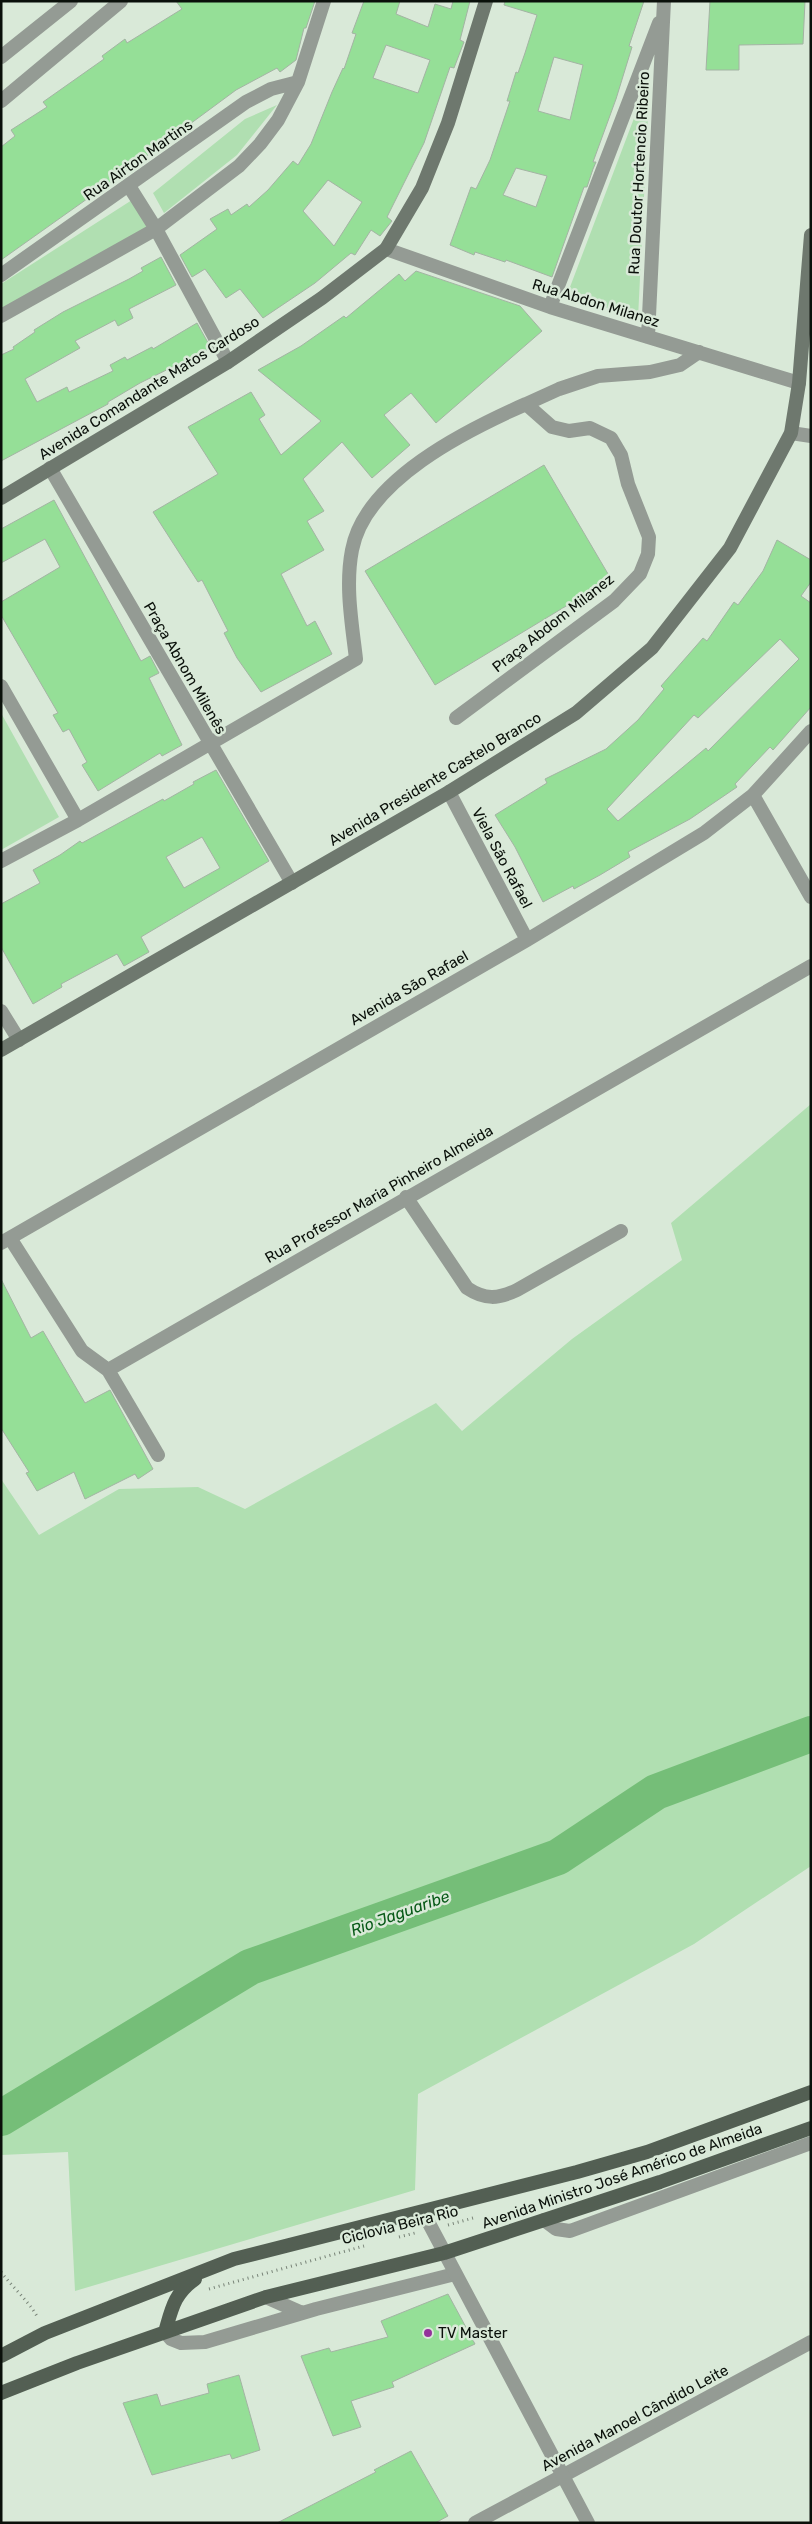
<svg xmlns="http://www.w3.org/2000/svg" width="812" height="2524" font-family="Rubik,sans-serif">
<rect width="100%" height="100%" fill="#d9e9d8"/>
<path fill="#b0dfb1" d="M650,76L638,318L567,295Z
M277,105L237,155L164,213L153,193L245,119Z
M132,200L149,228L1,311V284Z
M1,713L59,817L1,850Z
M811,1104V1866L694,1944L418,2094L415,2190L75,2291L68,2152L1,2155V1479L39,1535L119,1489L198,1487L245,1509L436,1403L462,1431L572,1339L682,1260L671,1223Z"/>
<g fill="none" stroke-linecap="round" stroke-linejoin="round">
<path stroke="#75be78" stroke-width="36" d="M1,2118L250,1967L558,1857L656,1792L811,1734"/>
</g>
<path fill="#95df97" stroke="#a3b4a3" fill-rule="evenodd" d="M176,1H315L306,28H304L296,60L280,72L277,68L236,90L125,172L1,260V147L15,136L11,130L47,107L43,102L104,59L102,56L125,39L127,43L182,9Z
M364,1H400L396,14L428,27L435,4L451,9L453,1H470L460,40L464,42L454,68L450,67L424,143L387,217L392,221L380,236L371,230L355,255L351,253L315,283L263,318L240,289L226,298L205,269L192,277L180,255L217,229L210,219L228,209L231,215L247,204L249,207L268,190L293,161L298,165L311,144L332,92L343,68L344,69L356,34L352,33ZM386,45L430,60L418,93L373,78ZM328,180L362,202L334,246L303,211Z
M505,1H644L629,46L632,47L616,99L593,162H596L593,169L587,187H584L552,277L506,260L505,262L475,252L474,255L450,245L471,187L476,189L490,160L510,101H507L516,72L518,73L525,53L537,15L504,5ZM554,57L583,65L570,120L538,111ZM516,168L547,176L536,207L503,195Z
M710,1H805L803,44L739,45V70H706Z
M161,257L176,285L129,309L133,318L118,326L115,320L75,341L80,348L25,379L37,402L67,387L69,392L113,371L110,365L125,357L127,360L152,347L153,349L197,323L211,348L140,383L108,402V404L1,461V355L14,349L13,347L35,332L34,330L63,312L129,279L143,271L141,268Z
M416,271L520,306L542,331L436,423L411,393L384,415L410,445L372,478L342,442L303,479L324,511L307,521L324,550L281,574L307,626L315,621L332,654L261,692L237,658L224,633L228,631L202,580L198,582L153,512L218,474L188,427L251,392L265,415L259,419L281,455L321,421L258,370L301,346L344,316L346,318L399,274L405,281Z
M544,465L611,579L435,685L365,571Z
M54,500L141,661L150,656L159,673L149,678L182,745L162,756L160,753L98,791L82,765L87,762L69,729L63,732L53,715L58,713L1,615V602L60,567L45,539L1,563V529Z
M777,540L811,560V582L801,596L811,603V707L773,750L770,747L735,784L737,787L690,819L628,852L630,857L600,875L574,889L573,886L543,902L515,847L495,815L547,783L545,779L606,749L638,720L664,689L661,686L703,638L707,641L734,602L738,605L763,571ZM780,639L799,659L708,751L706,748L618,821L607,809L694,715L698,718Z
M216,770L269,861L141,937L149,952L124,966L117,954L61,984L62,987L33,1004L1,947V904L40,883L33,870L60,855L80,841L82,843L163,799L164,801L194,784L193,782ZM202,837L220,868L184,888L166,857Z
M1,1279L31,1338L43,1331L85,1403L110,1390L153,1469L138,1479L135,1474L85,1499L74,1472L37,1491L26,1473L29,1472L1,1428Z
M448,2294L475,2344L392,2382L394,2387L351,2401L361,2427L333,2436L301,2356L329,2348L331,2352L388,2337L381,2321Z
M239,2375L260,2450L232,2459L230,2454L152,2475L123,2403L157,2394L161,2406L209,2393L207,2384Z
M411,2451L448,2516L435,2523H277L376,2472L374,2470Z"/>
<g fill="none" stroke-linecap="round" stroke-linejoin="round">
<path stroke="#788377" stroke-width="3" stroke-dasharray="1 4" stroke-linecap="butt" d="M448,2225L473,2218
M399,2237L415,2233
M1,2272C13,2288 28,2300 38,2318
M209,2289L364,2246"/>
<path stroke="#949b94" stroke-width="14" d="M1,101L121,1
M129,186L156,229L228,362
M386,249L550,307L799,383
M1,275L246,102L271,89L298,82
M550,307L659,23
M1,316L156,229L239,166L260,144L278,120L298,82L324,1
M648,337L664,1
M526,404L559,389L598,376L650,372L680,365L699,352
M791,433L811,436
M50,468L292,883
M1,686L78,820
M449,792L527,940
M753,795L811,897
M1,861L78,820L356,659C352,624 345,586 352,550C365,480 467,430 526,404L552,427L569,431L590,428L611,438L621,455L628,484L649,537L648,554L640,574L614,601L456,718
M1,1011L19,1040
M406,1197L467,1288C485,1300 498,1299 517,1290L621,1231
M10,1238L82,1351L108,1370L158,1455
M1,1243L527,940L704,833L753,795L811,731
M108,1370L811,966
M544,2220L556,2229L570,2231L811,2143
M266,2297L302,2313
M165,2332L171,2339L181,2343L205,2342L316,2309L455,2274
M475,2523L811,2342"/>
<path stroke="#949b94" stroke-width="14" d="M1,57L71,1
M423,2212L588,2523"/>
<path stroke="#6e786e" stroke-width="14" d="M1,498L228,362L322,298L386,249L422,188L448,123L486,1
M1,1050L449,792L576,713L652,648L730,548L791,433L799,383L811,235"/>
<path stroke="#535f53" stroke-width="14" d="M165,2332C172,2308 174,2294 195,2279
M1,2356L45,2333L234,2259L577,2172L647,2152L811,2092
M1,2393L77,2363L266,2297L444,2253L660,2182L811,2128"/>
</g>
<circle fill="#94339b" stroke="#d9e9d8" stroke-width="2" cx="428" cy="2333" r="5"/>
<g text-anchor="middle" dominant-baseline="central" stroke-width="5" stroke-linejoin="round" paint-order="stroke">
<g font-size="15" fill="#0a100a" stroke="#d9e9d8">
<text transform="translate(138 160) rotate(-35)">Rua Airton Martins</text>
<text transform="translate(639 173) rotate(-87)">Rua Doutor Hortencio Ribeiro</text>
<text transform="translate(596 303) rotate(17)">Rua Abdon Milanez</text>
<text transform="translate(149 388) rotate(-32)">Avenida Comandante Matos Cardoso</text>
<text transform="translate(553 623) rotate(-38)">Praça Abdom Milanez</text>
<text transform="translate(185 668) rotate(60)">Praça Abnom Milenês</text>
<text transform="translate(435 779) rotate(-31)">Avenida Presidente Castelo Branco</text>
<text transform="translate(502 858) rotate(62)">Viela São Rafael</text>
<text transform="translate(409 988) rotate(-30)">Avenida São Rafael</text>
<text transform="translate(379 1194) rotate(-30)">Rua Professor Maria Pinheiro Almeida</text>
<text transform="translate(622 2176) rotate(-19)">Avenida Ministro José Américo de Almeida</text>
<text transform="translate(400 2225) rotate(-14)">Ciclovia Beira Rio</text>
<text transform="translate(635 2418) rotate(-28)">Avenida Manoel Cândido Leite</text>
</g>
<g font-size="15" fill="#0a100a" stroke="#d9e9d8" text-anchor="start">
<text x="438" y="2333">TV Master</text>
</g>
<g font-size="16" font-style="italic" fill="#085a18" stroke="#d9e9d8">
<text transform="translate(400 1913) rotate(-20)">Rio Jaguaribe</text>
</g>
</g>
<rect width="812" height="2524" fill="none" stroke="#0a100a" stroke-width="5"/>
</svg>
